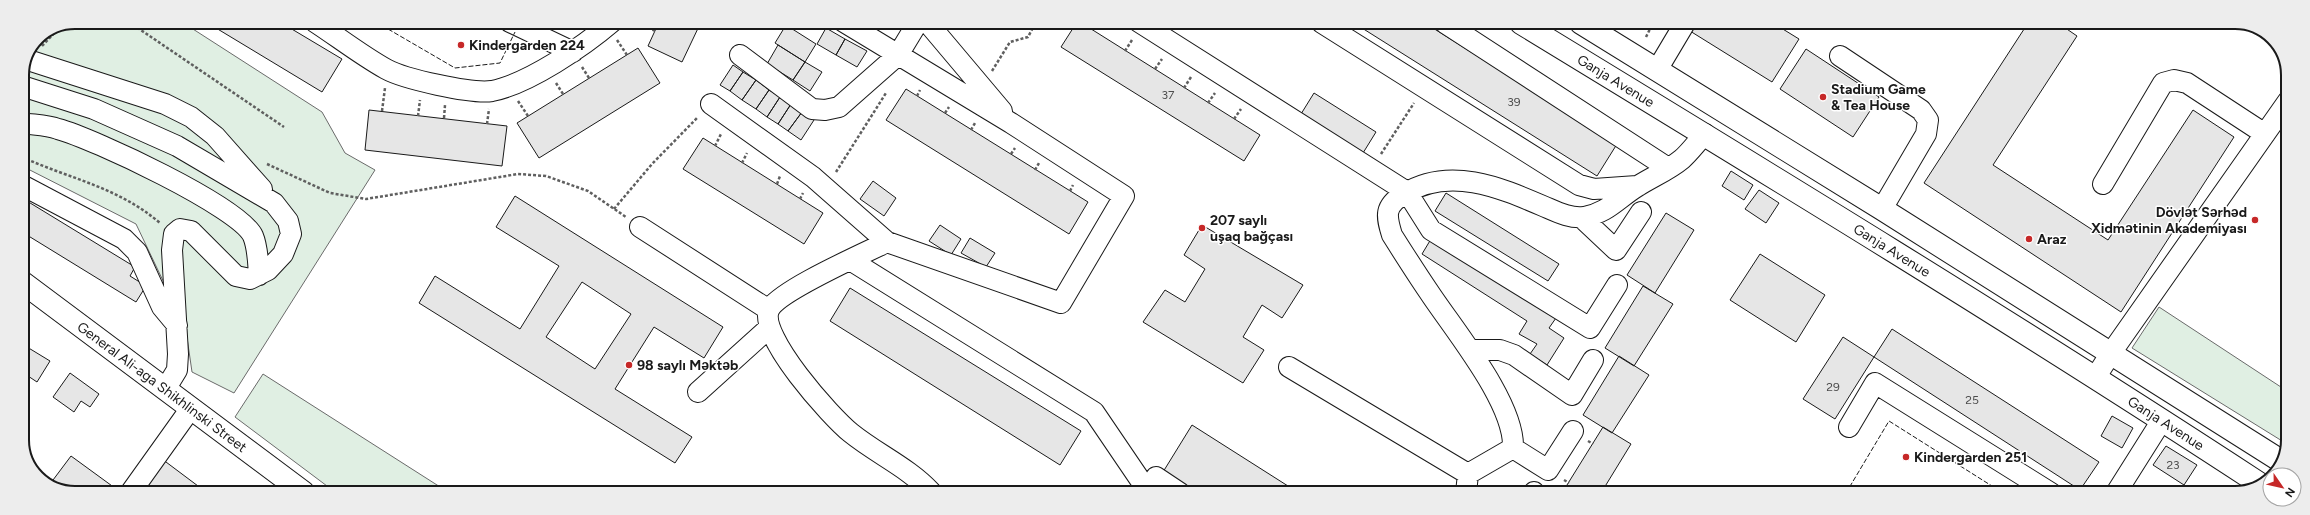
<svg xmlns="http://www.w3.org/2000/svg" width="2310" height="515" font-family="Figtree,sans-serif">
<rect width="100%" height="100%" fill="#fff"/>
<path fill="#e0efe3" stroke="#6a6a6a" d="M75,22H182L322,112L345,153L375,170L234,393L192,372L181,296L166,287L136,224L22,166V74L38,37Z
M2159,307L2287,391V444L2132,348Z
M263,374L448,492H335L235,417Z"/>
<path fill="#e6e6e6" stroke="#1a1a1a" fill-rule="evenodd" d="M206,22H280L342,59L322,92Z
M659,22H701L682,62L648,46Z
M1077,22H1080L1260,135L1244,161L1061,47Z
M1354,23H1425L1617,144L1597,176Z
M1696,23H1773L1799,39L1772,82L1690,31Z
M2028,23H2058L2077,36L1993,165L2108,240L2193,110L2234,137L2121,312L1924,183Z
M786,25L816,44L805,62L775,43Z
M826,28L845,39L836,55L817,44Z
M845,39L867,51L857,67L836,55Z
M778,45L805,62L793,80L767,64Z
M638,48L660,83L539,158L517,123Z
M1806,49L1879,97L1853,137L1780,89Z
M805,62L822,72L810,91L793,80Z
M733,65L743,72L730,91L720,85Z
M743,72L756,80L742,100L730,91Z
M756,80L769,90L756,109L742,100Z
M906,89L1088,202L1069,234L886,120Z
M769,90L780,97L767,117L756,109Z
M1314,93L1376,132L1363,153L1301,114Z
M780,97L791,104L778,124L767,117Z
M791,104L802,112L788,131L778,124Z
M369,110L507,126L502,166L365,150Z
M802,112L814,120L801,140L788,131Z
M703,138L823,213L804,244L683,169Z
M1731,171L1753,185L1744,200L1722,186Z
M873,181L896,198L884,216L860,199Z
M1759,190L1779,203L1766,223L1745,209Z
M1446,193L1559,264L1548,281L1435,211Z
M515,196L723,327L704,358L654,327L615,389L692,437L675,463L419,303L435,276L520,329L559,266L496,227ZM582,282L631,314L595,369L546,337Z
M22,198L135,267L130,276L146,286L136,302L22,232Z
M1666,213L1694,230L1655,293L1627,275Z
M940,225L961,239L951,255L929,241Z
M1202,225L1303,285L1282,318L1262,305L1243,337L1264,350L1243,383L1143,322L1165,290L1185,302L1205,269L1184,255Z
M970,238L995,253L986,267L961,253Z
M1431,239L1556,318L1549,328L1564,338L1547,365L1530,354L1537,344L1519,334L1527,321L1422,254Z
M1760,254L1825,295L1796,342L1730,300Z
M1643,286L1673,304L1634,366L1605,348Z
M850,288L1081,431L1060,465L830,321Z
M1892,329L2099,462L2080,490L1874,357Z
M22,335L28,338L22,347Z
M1843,337L1874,357L1835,419L1803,399Z
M27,347L50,361L37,382L22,372V355Z
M1619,356L1649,375L1612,433L1583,415Z
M70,373L99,394L90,407L81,401L74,412L53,397Z
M2112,416L2133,428L2122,448L2101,436Z
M1192,425L1299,493H1196L1163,472Z
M1603,427L1631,444L1601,493H1562Z
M2166,446L2197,465L2184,485L2153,465Z
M71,456L119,491L118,492H65L50,484Z
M162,459L206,492H137Z
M1927,486L1939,493H1923Z"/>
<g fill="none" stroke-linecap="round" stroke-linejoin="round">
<defs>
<path id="minor" d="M315,22C338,37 361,55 386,69C404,79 471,94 492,91C528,84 584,46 612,22
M510,22L573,52
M844,22L1011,123L1124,196L1061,303L887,242C865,253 778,291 769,310C758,336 831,417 851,433C877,454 909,468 931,492
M927,22L1002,111
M1139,22L1407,192L1431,230L1590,328L1617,285
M1322,23L1579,185L1594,189L1637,186
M1445,23L1668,168
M740,55L812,109L825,110L839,107L898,55L918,22
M1840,56L1921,110L1928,120L1926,134L1882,209
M28,60L165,104L191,117L215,136L262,189
M1657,70L1685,23
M22,86L94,109L177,146L274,203L288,221L291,234L283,254L268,270L250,279L236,276L191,231L180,229L174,234L172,250L178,354L177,370L166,388
M711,104L813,177L887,242
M22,123C34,125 47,125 58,129C92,138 240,207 253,236C258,248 258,262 259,275
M2103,184L2163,83L2174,80L2187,83L2265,134
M22,185L124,239L137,252L162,307L177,325
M1582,218L1616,250L1641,212
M640,227L769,310
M850,260L1094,412L1149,493
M1470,350H1500L1514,355L1572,395L1593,360
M1289,367L1468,474L1513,448C1515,403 1454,330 1429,292C1416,273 1404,254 1392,235C1386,216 1384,206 1404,194C1449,166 1499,187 1543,206C1555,211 1570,219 1584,217C1608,213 1618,198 1638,186C1652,177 1669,170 1682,159C1690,152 1697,142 1705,134
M2095,378L2111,353L2288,101
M698,392L769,328
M1849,427L1875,383L2051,493
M1513,448L1548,470L1573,431
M131,492L191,408
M1148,492L1156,477L1180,493
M1466,493L1468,474
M1534,493V492
M2116,493L2162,420"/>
<g id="major">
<path id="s1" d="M1521,23C1769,174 2017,325 2260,484"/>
<path d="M1581,23L1882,209L2281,461"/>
<path id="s2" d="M22,282L303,492"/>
</g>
</defs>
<use href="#minor" stroke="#1a1a1a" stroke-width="22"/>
<use href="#major" stroke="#1a1a1a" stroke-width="24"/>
<path stroke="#5f5f5f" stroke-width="2.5" stroke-dasharray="3 2" stroke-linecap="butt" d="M129,22L284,127
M642,22L641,24L655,31
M287,26L289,22
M1088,27L1091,22
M1646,37L1653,23
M617,40L627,55
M42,46L58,29
M1125,51L1132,40
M582,67L589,78
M1155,69L1162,59
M992,71L1010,42L1028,37L1036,22
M556,83L563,94
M1184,88L1191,77
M917,96L920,90
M518,101L528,116
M1208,103L1215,93
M382,111L385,88
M945,113L949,107
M418,116L420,100
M444,118L445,105
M1234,119L1241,109
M487,124L489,109
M971,130L975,123
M715,146L721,134
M1011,154L1015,148
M1381,154L1414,103
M22,157C70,179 118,187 160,223
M742,163L747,153
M267,164L330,193L366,199L518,174L546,176L588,191L626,217
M1035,170L1039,163
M836,172L886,93
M777,184L780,176
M1070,191L1073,185
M800,199L803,193
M614,209L652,164L698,117
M1588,441L1593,444
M1564,480L1569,483"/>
<use href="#minor" stroke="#fff" stroke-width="20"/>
<use href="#major" stroke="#fff" stroke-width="22"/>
<path stroke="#1a1a1a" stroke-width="1" stroke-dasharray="5 2" stroke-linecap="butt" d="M376,22L455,68L500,63L515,32
M1846,493L1889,421L2003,493"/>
</g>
<g fill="#c62828" stroke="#fff" stroke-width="1.5">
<circle cx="461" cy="45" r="4"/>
<circle cx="1823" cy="97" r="4"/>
<circle cx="2255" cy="220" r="4"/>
<circle cx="1202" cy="228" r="4"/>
<circle cx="2029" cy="239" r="4"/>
<circle cx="629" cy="365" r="4"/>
<circle cx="1906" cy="457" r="4"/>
</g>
<g text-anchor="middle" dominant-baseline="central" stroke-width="3" stroke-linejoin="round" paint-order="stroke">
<g font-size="12" fill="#4d4d4d">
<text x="1168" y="95">37</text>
<text x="1514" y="102">39</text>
<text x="1833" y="387">29</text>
<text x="1972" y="400">25</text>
<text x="2173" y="465">23</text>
</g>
<g font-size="14" font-weight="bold" fill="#1a1a1a" stroke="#fff" text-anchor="start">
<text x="469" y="45">Kindergarden 224</text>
<text x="1831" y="89">Stadium Game<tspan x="1831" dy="16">&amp; Tea House</tspan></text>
<text x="2247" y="212" text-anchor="end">Dövlət Sərhəd<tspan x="2247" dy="16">Xidmətinin Akademiyası</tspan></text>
<text x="1210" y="220">207 saylı<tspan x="1210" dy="16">uşaq bağçası</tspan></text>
<text x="2037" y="239">Araz</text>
<text x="637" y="365">98 saylı Məktəb</text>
<text x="1914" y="457">Kindergarden 251</text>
</g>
<g font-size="14" fill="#1a1a1a" stroke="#fff">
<text stroke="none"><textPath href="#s1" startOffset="111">Ganja Avenue</textPath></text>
<text stroke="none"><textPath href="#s1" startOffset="435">Ganja Avenue</textPath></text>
<text stroke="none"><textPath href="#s2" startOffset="175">General Ali-aga Shikhlinski Street</textPath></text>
<text stroke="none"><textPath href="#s1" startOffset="759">Ganja Avenue</textPath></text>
</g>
</g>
<path d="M0 0H2310V515H0ZM75 29H2235A46 46 0 0 1 2281 75V440A46 46 0 0 1 2235 486H75A46 46 0 0 1 29 440V75A46 46 0 0 1 75 29Z" fill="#ededed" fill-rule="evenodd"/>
<path fill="none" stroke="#1a1a1a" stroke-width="2" d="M75 29H2235A46 46 0 0 1 2281 75V440A46 46 0 0 1 2235 486H75A46 46 0 0 1 29 440V75A46 46 0 0 1 75 29Z"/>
<g transform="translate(2282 487) rotate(124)"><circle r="19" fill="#ffffff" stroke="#a3a3a3"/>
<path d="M0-3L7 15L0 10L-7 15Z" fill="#c62828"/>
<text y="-6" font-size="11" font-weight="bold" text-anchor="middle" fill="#1a1a1a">N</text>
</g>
</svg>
